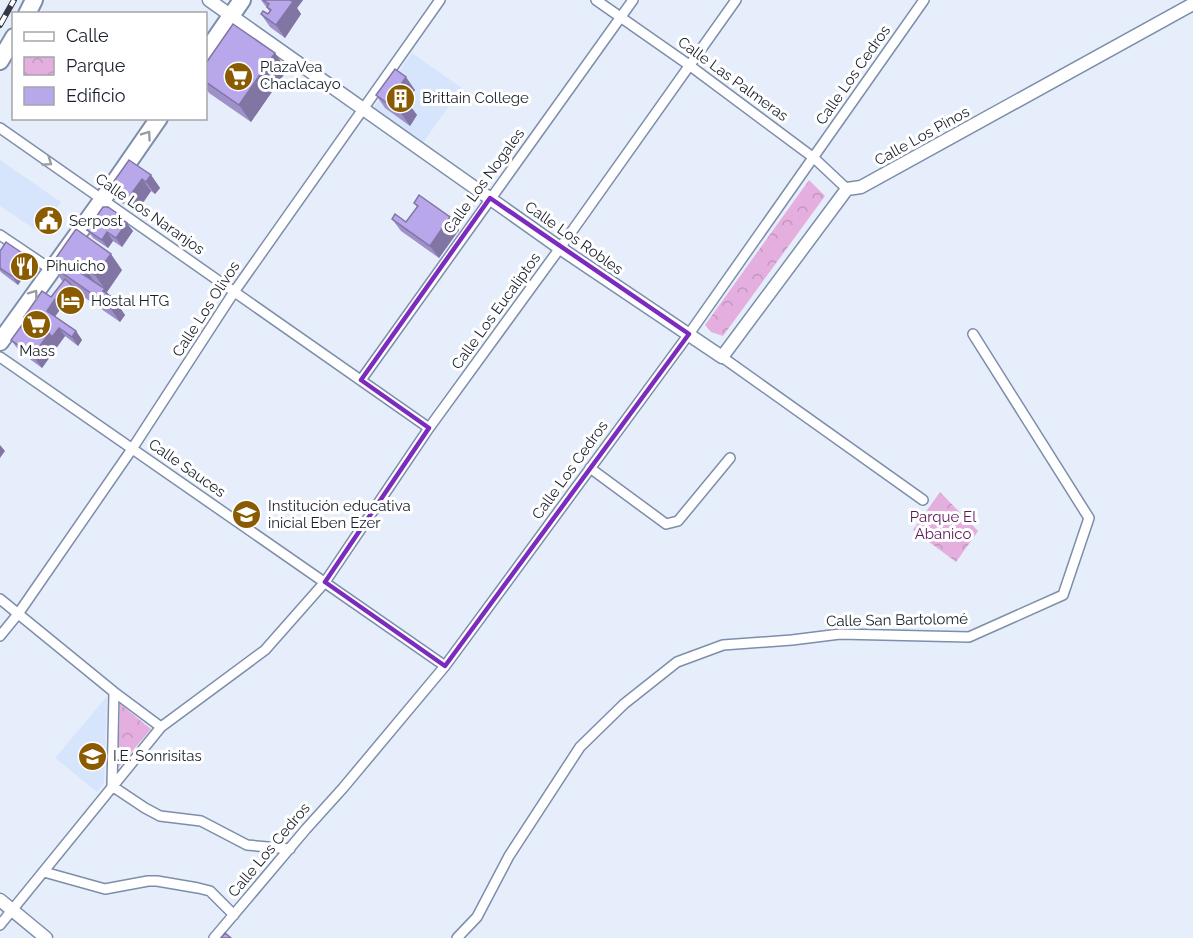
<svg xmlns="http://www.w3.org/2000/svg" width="1193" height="938" font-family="Raleway,sans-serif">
<defs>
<pattern id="park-crowns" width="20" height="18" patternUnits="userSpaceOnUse" patternTransform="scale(1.5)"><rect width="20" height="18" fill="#e4afde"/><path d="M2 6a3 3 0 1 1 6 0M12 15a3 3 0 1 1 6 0" fill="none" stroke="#c396bf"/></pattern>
</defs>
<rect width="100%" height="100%" fill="#e7eefb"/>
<path fill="#d7e5fc" d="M412,53L462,88L422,144L372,109Z
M0,160L61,202L40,233L0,206Z
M107,696L104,784L97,792L55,758Z"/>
<path fill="url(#park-crowns)" d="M809,180L825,196L723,336L711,332L705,325Z
M940,492L978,531L956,562L913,530Z
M120,704L151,729L118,768Z"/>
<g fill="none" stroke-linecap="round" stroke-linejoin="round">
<defs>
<path id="street" d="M596,0L689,65L814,158L847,189
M0,128L429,428
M0,235L52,270
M0,357L445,666
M722,357L923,500
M361,380L633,0
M590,468L666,524L678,521L730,458
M0,599L114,692L161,727
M0,636L18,614L132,449L234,292L440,0
M112,786L145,808L160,816L201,821L247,845L290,849
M112,786L114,692
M44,872L105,889L148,881H157L198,888L210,891L234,915
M0,925L161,727L265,650L325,582L429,428L560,248L736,0
M214,938L306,829L343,788L445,666L689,334L924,0
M457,938L477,917L509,856L580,747L624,704L677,662L723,645L792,640L840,634L969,637L1063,595L1089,518L973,334"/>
<path id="secondary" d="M209,0L560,248L722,357L847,189L861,187L1193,4
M0,900L46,938"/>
<path id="highway" d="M27,14L34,0
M206,52L242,0
M0,61L14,37
M0,342L103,199L159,118"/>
</defs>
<use href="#street" stroke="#7d8eab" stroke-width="12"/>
<use href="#secondary" stroke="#7d8eab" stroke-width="15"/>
<use href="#highway" stroke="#7d8eab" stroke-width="20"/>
<use href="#street" stroke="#fff" stroke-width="9"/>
<use href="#secondary" stroke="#fff" stroke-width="12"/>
<use href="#highway" stroke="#fff" stroke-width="16"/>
<defs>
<path id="rail" d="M0,25L14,0"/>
</defs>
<use href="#rail" stroke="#333945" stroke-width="6"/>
<use href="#rail" stroke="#fff" stroke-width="4" stroke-dasharray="11" stroke-linecap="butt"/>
</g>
<path fill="#9e90c9" d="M261,0H303L297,8L301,14L285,38L270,27L261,14H268L270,12Z
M206,63L287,70L251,122L209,93L206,88Z
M415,90L407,102L417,115L410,126L385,108L376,95Z
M151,175L160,188L155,194L151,191L136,213L122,203L113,190Z
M414,203L459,230L439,258L401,231L392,219L406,222L417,207Z
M121,216L133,231L122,247L113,241L108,248L93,238L87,230Z
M0,251L28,262L30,267L18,285L2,273L0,271Z
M51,265L122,270L107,292L105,291L108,294L113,298L125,315L120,322L81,295L82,297L70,314L61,308L55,317L76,331L82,340L78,346L65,336L42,368L20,352L11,340L26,320L24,317L51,297L63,282Z"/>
<path fill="#8175a4" d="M291,0H303L297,8L301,14L285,38L276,25Z
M275,53L287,70L251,122L239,105Z
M406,77L415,90L404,106L395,93Z
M408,103L417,115L410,126L401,113Z
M151,175L160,188L155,194L146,182Z
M142,179L151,191L136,213L127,200Z
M121,216L133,231L122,247L116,238L120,217Z
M450,217L459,230L439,258L430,246Z
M107,232L113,241L108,248L102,240Z
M22,253L28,262L30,267L18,285L12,276Z
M111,254L122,270L107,292L95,275Z
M85,268L96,284L81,273Z
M76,289L82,297L70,314L64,306Z
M105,289L112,300L113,298L125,315L120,322L108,305L103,291Z
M55,299L61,308L53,319L47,311Z
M59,328L65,336L42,368L33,356L49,333Z
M76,331L82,340L78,346L72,337Z
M0,445L5,451L0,458Z"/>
<path fill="#b8a7ea" stroke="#8175a4" stroke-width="1.5" d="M263,0H290L293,2L276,25L261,14L263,11L268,14L271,10L267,7L269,4Z
M233,24L275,53L239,105L206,82V63Z
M395,69L406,77L395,93L408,103L401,113L376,95Z
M129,160L151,175L146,182L142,179L127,200L113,190L112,184Z
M419,195L450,217L430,246L392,219L395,214L406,222L418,206L414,203Z
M103,207H108L121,216L120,217L127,223L116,238L107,232L102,240L87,230Z
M76,229L111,254L95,275L85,268L81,273L105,289L103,291L113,298L108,305L51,265Z
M6,242L22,253L24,259L12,276L0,268V251Z
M65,279L76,289L64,306L55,299L47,311L76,331L72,337L59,328L52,337L49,333L27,318L26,319L24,317L42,291L51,297Z
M27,318L49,333L33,356L11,340Z
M225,933L231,938H221Z"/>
<defs><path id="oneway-chevron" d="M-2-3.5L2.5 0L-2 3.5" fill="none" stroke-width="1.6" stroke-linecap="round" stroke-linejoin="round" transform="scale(1.5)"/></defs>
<g stroke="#989ba0">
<use href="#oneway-chevron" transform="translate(147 135) rotate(-55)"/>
<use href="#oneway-chevron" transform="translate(48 162) rotate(35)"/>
<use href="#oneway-chevron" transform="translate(34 294) rotate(-54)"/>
</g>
<path fill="none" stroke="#7b2cbf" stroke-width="4.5" stroke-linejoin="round" d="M490,198L689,334L445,666L325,582L429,428L361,380Z"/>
<defs>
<symbol id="supermarket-disc" viewBox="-11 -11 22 22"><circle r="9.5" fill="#8a5b01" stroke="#fff"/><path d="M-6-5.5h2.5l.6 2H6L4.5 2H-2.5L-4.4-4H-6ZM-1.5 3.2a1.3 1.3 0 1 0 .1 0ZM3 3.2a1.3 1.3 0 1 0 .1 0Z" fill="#fff"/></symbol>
<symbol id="building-disc" viewBox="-11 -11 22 22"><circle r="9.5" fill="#8a5b01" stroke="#fff"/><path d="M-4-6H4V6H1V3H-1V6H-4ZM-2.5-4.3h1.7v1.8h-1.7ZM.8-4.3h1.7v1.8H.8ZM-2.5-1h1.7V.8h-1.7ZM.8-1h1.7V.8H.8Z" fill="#fff"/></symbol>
<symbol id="civic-disc" viewBox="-11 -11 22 22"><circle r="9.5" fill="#8a5b01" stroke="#fff"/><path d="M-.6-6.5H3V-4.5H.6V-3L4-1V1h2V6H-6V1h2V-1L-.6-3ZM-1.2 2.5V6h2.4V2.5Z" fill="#fff"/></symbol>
<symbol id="restaurant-disc" viewBox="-11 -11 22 22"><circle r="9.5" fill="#8a5b01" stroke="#fff"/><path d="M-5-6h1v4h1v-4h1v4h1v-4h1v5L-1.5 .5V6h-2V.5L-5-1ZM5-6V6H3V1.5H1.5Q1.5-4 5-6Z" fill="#fff"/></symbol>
<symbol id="hotel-disc" viewBox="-11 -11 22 22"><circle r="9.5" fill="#8a5b01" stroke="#fff"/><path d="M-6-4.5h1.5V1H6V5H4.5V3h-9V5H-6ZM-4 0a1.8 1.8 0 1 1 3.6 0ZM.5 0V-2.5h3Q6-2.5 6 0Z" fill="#fff"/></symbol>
<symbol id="school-disc" viewBox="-11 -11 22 22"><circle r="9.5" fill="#8a5b01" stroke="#fff"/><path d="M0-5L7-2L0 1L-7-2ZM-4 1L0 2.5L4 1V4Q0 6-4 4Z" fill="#fff"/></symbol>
</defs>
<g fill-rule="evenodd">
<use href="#supermarket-disc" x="222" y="60" width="33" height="33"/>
<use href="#building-disc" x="384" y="82" width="33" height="33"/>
<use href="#civic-disc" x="32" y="204" width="33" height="33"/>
<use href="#restaurant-disc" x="8" y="250" width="33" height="33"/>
<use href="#hotel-disc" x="54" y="284" width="33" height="33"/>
<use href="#supermarket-disc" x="20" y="308" width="33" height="33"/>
<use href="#school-disc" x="230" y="498" width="33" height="33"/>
<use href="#school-disc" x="76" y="740" width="33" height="33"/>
</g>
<g text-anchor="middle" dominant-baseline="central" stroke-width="6" stroke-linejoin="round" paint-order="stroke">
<g font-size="15" fill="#1a202c" stroke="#fff" text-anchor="start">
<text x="260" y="67">PlazaVea<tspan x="260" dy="17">Chaclacayo</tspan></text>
<text x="422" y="98">Brittain College</text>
<text x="69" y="221">Serpost</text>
<text x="46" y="266">Pihuicho</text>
<text x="91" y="301">Hostal HTG</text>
<text x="37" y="351" text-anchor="middle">Mass</text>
<text x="268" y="506">Institución educativa<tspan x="268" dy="17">inicial Eben Ezer</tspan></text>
<text x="113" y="756">I.E. Sonrisitas</text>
</g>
<g font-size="15" fill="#1a202c" stroke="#fff">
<text transform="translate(853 75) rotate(-55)">Calle Los Cedros</text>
<text transform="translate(733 79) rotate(36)">Calle Las Palmeras</text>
<text transform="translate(922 136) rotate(-29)">Calle Los Pinos</text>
<text transform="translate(484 181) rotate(-54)">Calle Los Nogales</text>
<text transform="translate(150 214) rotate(35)">Calle Los Naranjos</text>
<text transform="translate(574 238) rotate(35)">Calle Los Robles</text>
<text transform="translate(206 309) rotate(-57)">Calle Los Olivos</text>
<text transform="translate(496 311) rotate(-54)">Calle Los Eucaliptos</text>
<text transform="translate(187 468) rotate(35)">Calle Sauces</text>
<text transform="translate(570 470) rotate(-54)">Calle Los Cedros</text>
<text transform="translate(897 620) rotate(-1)">Calle San Bartolomé</text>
<text transform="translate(269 850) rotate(-50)">Calle Los Cedros</text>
</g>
<g font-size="15" fill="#5d1a59" stroke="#fff">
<text x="943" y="517">Parque El<tspan x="943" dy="17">Abanico</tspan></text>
</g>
</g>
<rect x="12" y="12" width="195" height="108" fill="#ffffff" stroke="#a3a6ab" stroke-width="1.5"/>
<rect x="24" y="32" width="30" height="9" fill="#ffffff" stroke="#a3a6ab" stroke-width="1.5"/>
<text x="66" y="42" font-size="18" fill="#1a202c">Calle</text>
<rect x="24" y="57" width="30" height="18" fill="url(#park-crowns)" stroke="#a3a6ab" stroke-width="1.5"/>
<text x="66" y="72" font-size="18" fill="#1a202c">Parque</text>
<rect x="24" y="87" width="30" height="18" fill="#b8a7ea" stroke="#a3a6ab" stroke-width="1.5"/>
<text x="66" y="102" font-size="18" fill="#1a202c">Edificio</text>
</svg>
